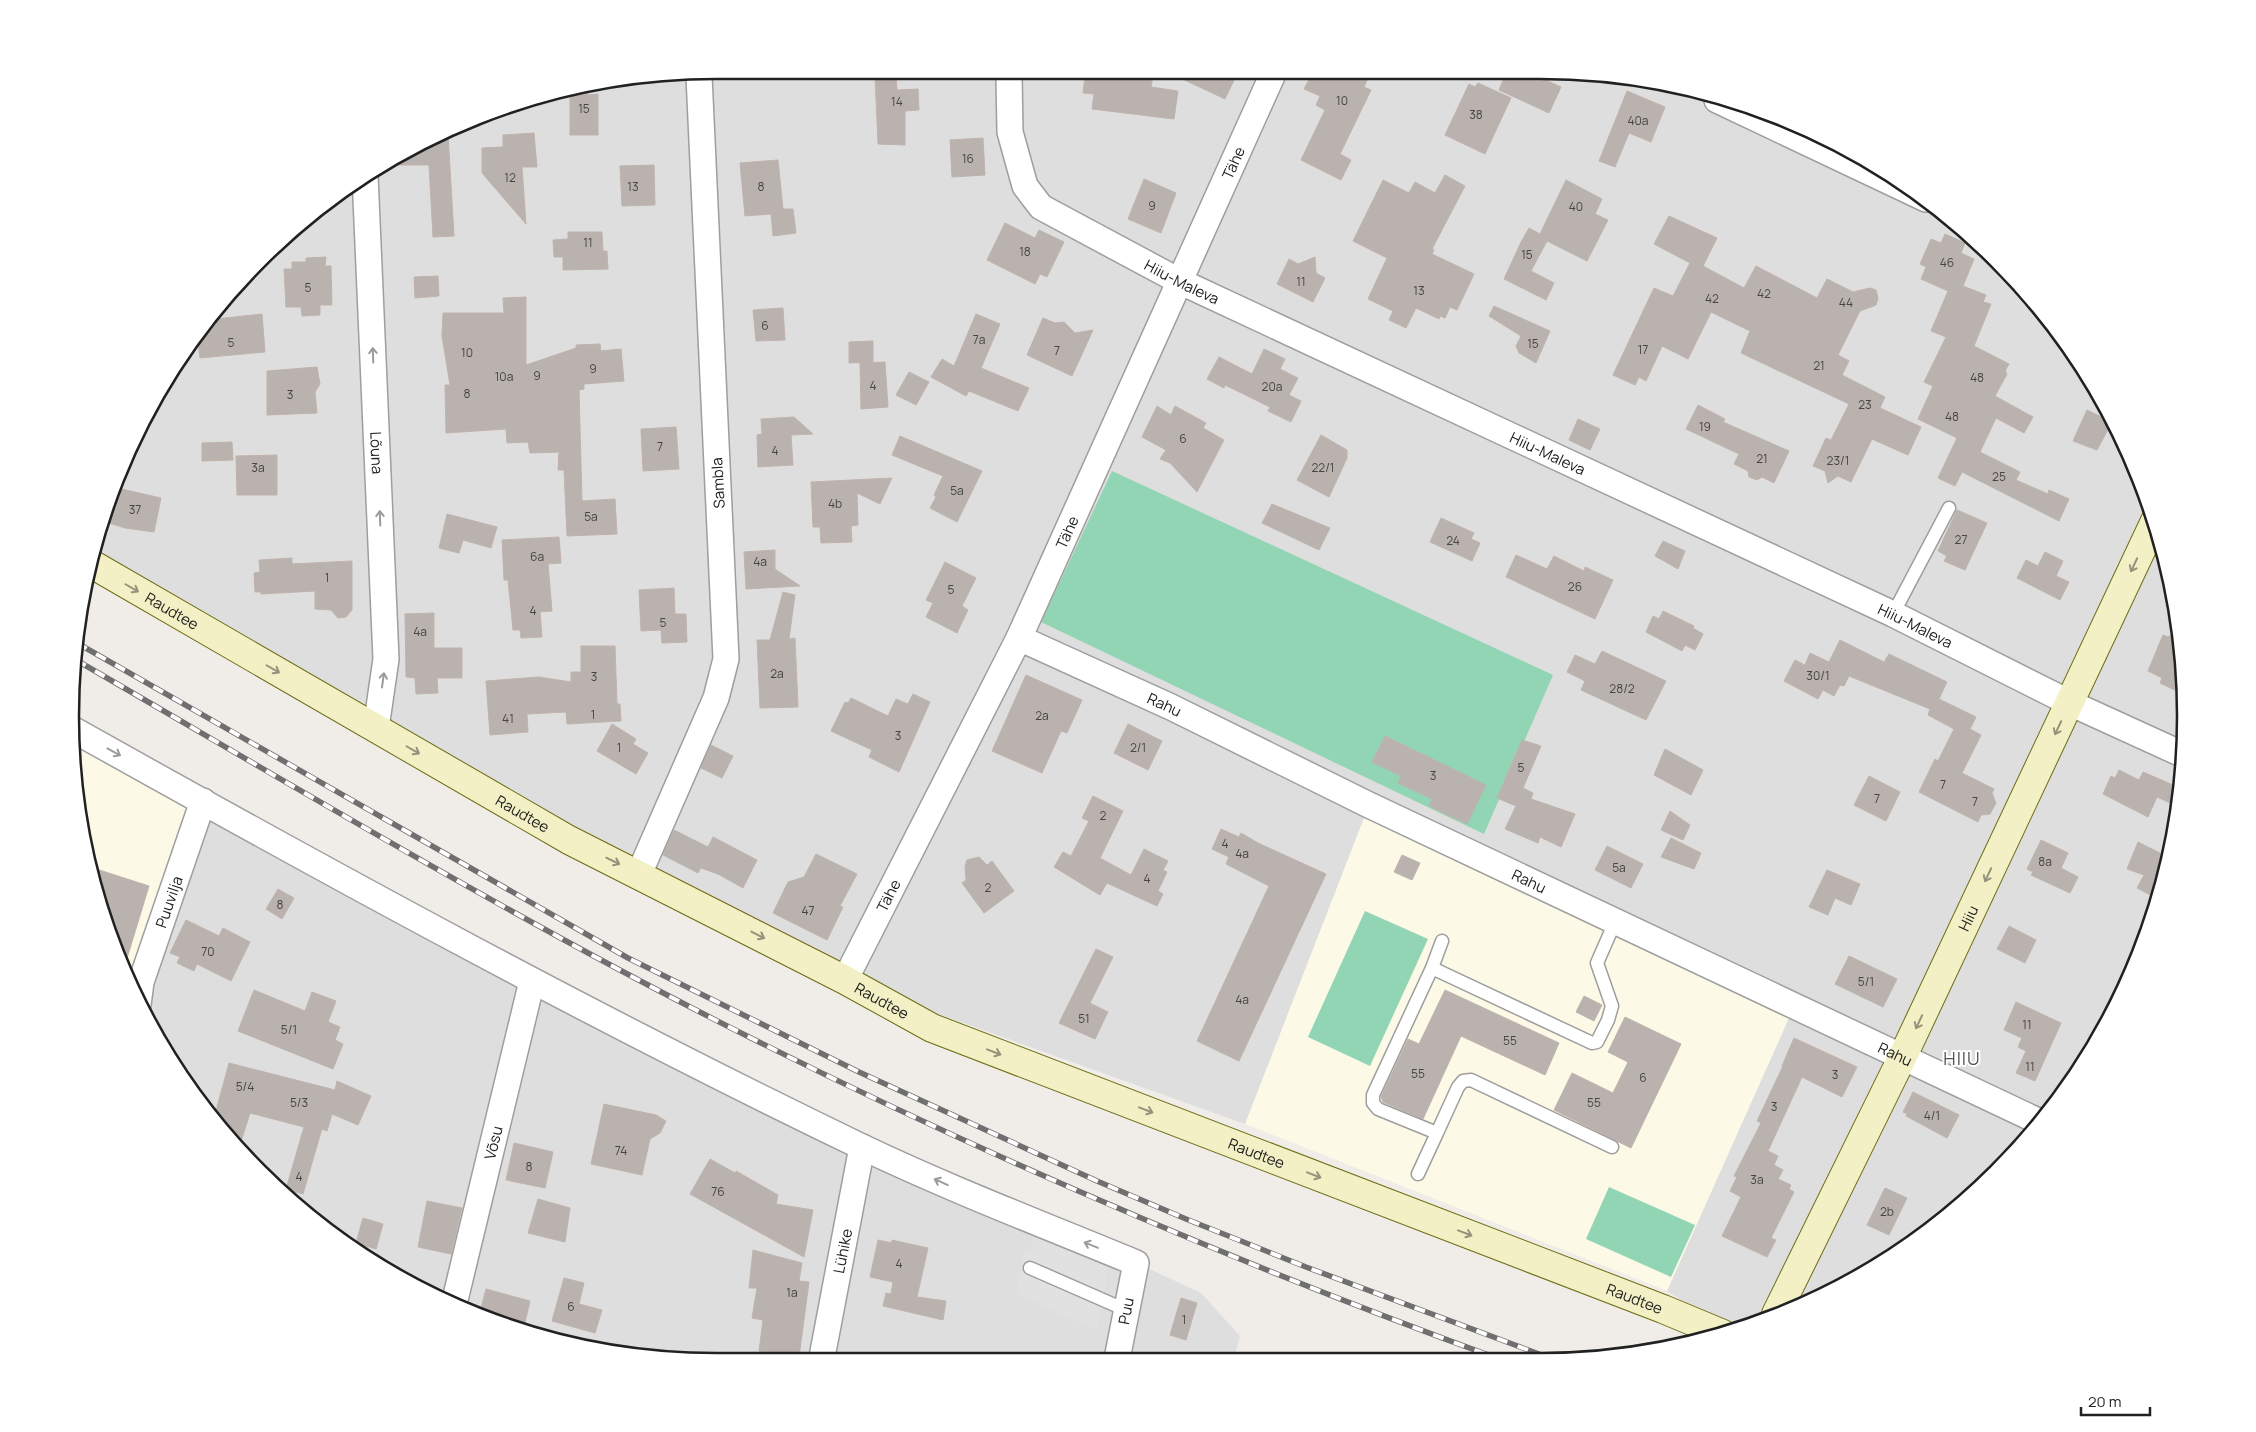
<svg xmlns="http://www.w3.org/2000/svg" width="2256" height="1432" font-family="Manrope,sans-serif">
<rect width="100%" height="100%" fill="#f0ede8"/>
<path fill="#dfdede" d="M1624,75L1787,119L1933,204L2026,290L2100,393L2152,509L2181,632L2185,759L2164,883L2119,1002L2052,1109L1966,1202L1826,1295L1731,1331L1667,1291L1245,1124L941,1015L565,822L376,728L90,563L104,508L137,430L203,323L259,259L357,179L509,104L631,76Z
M72,729L495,962L1201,1293L1240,1336L1234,1359L632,1357L469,1313L323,1228L259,1173L179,1075L136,1001Z"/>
<path fill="#fcf9e6" d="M73,741L192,811L134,995L92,883Z
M1369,805L1794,1007L1667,1291L1245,1124Z"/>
<path fill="#91d5b4" d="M1112,471L1553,675L1484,834L1041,622Z
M1365,911L1428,939L1370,1066L1308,1037Z
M1609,1187L1695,1225L1671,1277L1586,1239Z"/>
<path fill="#e1e1e1" d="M1034,1235L1108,1268L1097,1330L1016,1294L1024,1249L1031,1252Z"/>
<path fill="#b9b2ae" stroke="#c0b3ac" d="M875,76H896L897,90L918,89L919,110L905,111V145L878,144Z
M1085,76H1153L1151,87L1178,91L1174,119L1092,109L1094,94L1083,93Z
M1176,76H1236L1225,99Z
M1311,76H1369L1364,87L1371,90L1340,154L1351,160L1341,180L1301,160L1325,110L1316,105L1320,96L1304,89Z
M1505,76H1537L1561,87L1549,113L1499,90Z
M1478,83L1511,98L1485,154L1445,135L1469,84L1475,87Z
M588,86V95L598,94V135H570V90Z
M1627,91L1665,107L1651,142L1629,133L1615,167L1599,161Z
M534,133L537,167H522L526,224L482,173V148L503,147V135Z
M448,134L454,236L433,237L429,165H384Z
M983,138L985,175L952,177L950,140Z
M778,160L783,209H793L796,233L773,236L771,214L745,216L740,163Z
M654,165L655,205L622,206L620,166Z
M1445,175L1465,186L1432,249L1434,250L1432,254L1474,274L1457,310L1450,307L1445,318L1440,316L1439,319L1416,308L1406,328L1389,320L1393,311L1368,299L1387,258L1353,241L1383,180L1409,193L1415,182L1435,193Z
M1144,179L1176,193L1161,233L1128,219Z
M1566,180L1602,199L1595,214L1608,220L1587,261L1547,241L1531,271L1554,283L1546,300L1504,279L1521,242L1529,228L1540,234Z
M1669,216L1717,238L1703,266L1744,288L1756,266L1817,298L1827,279L1853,292L1870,288L1876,290L1878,298L1876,305L1860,311L1838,355L1849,361L1842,375L1885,397L1880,408L1921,427L1908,455L1872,439L1851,482L1838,476L1828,483L1825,471L1813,466L1826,438L1831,440L1849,404L1741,353L1750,331L1711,312L1688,359L1662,346L1646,381L1639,377L1635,385L1613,375L1654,288L1673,296L1690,263L1654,244Z
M1005,223L1035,238L1039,230L1064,242L1047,277L1040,274L1035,284L987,260Z
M568,232H602L603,251H607L608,269L563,270V257H554L553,240L568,239Z
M1945,234L1965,243L1961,253L1974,259L1963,286L1986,295L1983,302L1991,304L1974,346L2009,364L2005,371L2007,374L1995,396L2033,417L2024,433L1996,418L1980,452L2020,472L2016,480L2048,494L2049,490L2069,499L2059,521L1962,472L1955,486L1938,478L1957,438L1918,419L1933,386L1924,382L1946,337L1931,331L1948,291L1921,279L1926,267L1920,264L1931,239L1941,243Z
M326,257L325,266H331L332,305H320V315L302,316L301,307H286L284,269H292V262H306V258Z
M1315,257L1316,273L1325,278L1313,302L1277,284L1289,259L1298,264Z
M438,276L439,296L415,298L414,277Z
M526,297V365L576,348V345L600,344L601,351L621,349L624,381L584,384V389L579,390L582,501L615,499L617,534L567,536L564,470H558L559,452L530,453L528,442L507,443L506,429L446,433L445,385H450L442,336L443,313H504L503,298Z
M1494,306L1550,331L1536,363L1519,353L1516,346L1521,336L1489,316Z
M783,308L785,340L756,341L753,310Z
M262,314L265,352L200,358L197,332L206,320Z
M976,314L1000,324L981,368L1029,388L1018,411L969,391L966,396L931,377L942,359L954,366Z
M1043,318L1055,323L1064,322L1075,333L1093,330L1072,376L1027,355Z
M873,341V362L849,363V342Z
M1264,349L1285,359L1280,369L1298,378L1289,395L1301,401L1291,422L1268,411L1270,407L1225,385L1224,388L1207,379L1219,357L1252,374Z
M885,362L888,407L861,409L860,363Z
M317,367L320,384L315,392L317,413L267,415V371Z
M909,372L929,382L916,405L896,395Z
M1698,405L1725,419L1723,422L1789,451L1774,483L1762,477L1757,480L1749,477L1748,471L1734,464L1739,454L1686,429Z
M1157,406L1171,415L1175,406L1206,423L1203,428L1224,440L1197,492L1170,463L1160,459L1166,450L1142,437Z
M2087,410L2112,422L2097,450L2073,441Z
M794,417L813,434L791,435L793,465L758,467L757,435L762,434L761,419Z
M1578,419L1600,429L1590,450L1569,440Z
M676,427L679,469L643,471L641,429Z
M1321,435L1347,450V458L1329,497L1297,480Z
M900,436L982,471L957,522L930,508L936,497L934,495L943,476L892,455Z
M232,442L233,460L202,461V443Z
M277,455V495H237L236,456Z
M892,478L880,504L857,493L858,525L851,526L852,542L821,543L820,527H813L811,482Z
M113,487L161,498L154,532L125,528L109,523Z
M1272,504L1330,528L1319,550L1262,523Z
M1957,510L1987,523L1965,570L1944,561L1947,556L1938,551Z
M447,514L497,527L491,548L463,540L459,553L439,548Z
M1441,518L1474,533L1471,539L1480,543L1472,561L1430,542Z
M559,537L561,563L548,564L552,611L540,612L542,637L521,638L520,630H513L508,580H504L502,540Z
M1663,541L1685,551L1678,569L1655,556Z
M775,550V569L800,586L746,589L744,552Z
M2045,552L2063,561L2056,576L2069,582L2060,600L2017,578L2026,560L2038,566Z
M1516,555L1547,569L1554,556L1584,571L1585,567L1613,580L1595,619L1506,577Z
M292,558V564L352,561V610L346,617L338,618L331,610L315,609V591L261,594V592H255L254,573L260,572L259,560Z
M945,562L976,578L962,606L968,610L957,633L926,617L933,603L926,600Z
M674,588L675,614H686L687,642L662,643L661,630L641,631L639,590Z
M783,592L795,595L789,639L795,638L798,707L760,708L757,640H770Z
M1663,611L1694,626L1693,628L1703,634L1695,650L1685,645L1682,651L1646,632L1653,616L1659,619Z
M434,613V648H462V678H437L438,693L416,694L415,678L406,677L405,614Z
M2180,628V632L2183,694L2160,683L2162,678L2148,671L2163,635L2168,637Z
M1840,640L1884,662L1889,654L1947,682L1939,699L1976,717L1970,729L1981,735L1962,773L1994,789L1992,793L1996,803L1990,814L1981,815L1978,822L1919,792L1935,759L1938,761L1954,729L1928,715L1930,709L1849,676L1844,686L1840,685L1834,696L1823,690L1818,699L1784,681L1795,660L1805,665L1810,653L1829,662Z
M581,646H615L617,704H620L621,721L567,724L566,712L527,714L528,732L490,735L486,681L539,677L571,682V672H581Z
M1602,651L1666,681L1646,720L1581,690L1585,681L1567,672L1575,655L1595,664Z
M1026,675L1082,700L1067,733L1061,731L1042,773L992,751Z
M913,694L930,702L899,772L869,757L872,750L831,731L845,702L848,703L851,698L888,716L896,699L908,704Z
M612,724L636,739L633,744L648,753L636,774L597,751Z
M1128,724L1162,741L1148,770L1114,753Z
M1385,736L1486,785L1467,824L1429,806L1432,799L1398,783L1401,776L1372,762Z
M1522,740L1541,746L1523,788L1533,793L1531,799L1575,814L1561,847L1540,837L1538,843L1505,829L1516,806L1497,798Z
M711,745L733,756L722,778L701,768Z
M1665,749L1703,770L1691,795L1654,775Z
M2119,770L2139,780L2143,772L2180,788L2177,806L2157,797L2148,817L2103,794L2111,776L2115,778Z
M1869,776L1900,792L1886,821L1854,805Z
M1093,796L1123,811L1100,858L1131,875L1144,849L1168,861L1163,870L1167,872L1158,891L1163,894L1157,906L1107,883L1100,895L1054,867L1063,852L1071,856L1089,821L1082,818Z
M1670,811L1690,825L1683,840L1661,830Z
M1221,829L1239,837L1241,833L1258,843L1326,874L1239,1061L1197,1041L1269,886L1226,864L1229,857L1212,849Z
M674,830L708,847L713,837L757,860L743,888L718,874L701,868L698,873L663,855Z
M1671,838L1701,853L1694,869L1661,857Z
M2041,840L2068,853L2061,868L2078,877L2070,893L2031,875L2033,872L2027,869Z
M2138,842L2168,857L2164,883L2158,899L2137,888L2144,875L2127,869Z
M1607,846L1643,864L1631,888L1595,870Z
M816,854L857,874L840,906L843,907L827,940L773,913L788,882L804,877Z
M1402,855L1420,863L1412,880L1394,872Z
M979,857L987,865L992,861L1014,891L984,913L962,883L966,880L965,866L967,860Z
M90,867L149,886L124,968L92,884Z
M1827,870L1860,884L1851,905L1835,898L1828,915L1809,907Z
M278,889L294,898L282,919L266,909Z
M186,920L219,936L223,928L250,942L231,981L197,964L194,971L177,963L180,957L170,953Z
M2009,926L2036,940L2025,963L1997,949Z
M1096,949L1113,957L1090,1003L1108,1012L1095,1039L1059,1023Z
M1849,956L1897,979L1883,1007L1835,984Z
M254,990L305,1011L312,992L336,1001L328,1022L340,1027L335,1040L343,1044L333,1069L238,1031Z
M1445,990L1559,1043L1545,1075L1461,1036L1423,1119L1383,1102L1381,1097L1408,1039L1419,1044Z
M1584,996L1602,1005L1594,1021L1576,1012Z
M2016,1002L2061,1023L2035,1081L2016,1073L2026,1051L2018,1047L2022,1038L2004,1030Z
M1625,1017L1681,1044L1631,1148L1554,1110L1572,1073L1613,1093L1628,1062L1608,1052Z
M1794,1038L1857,1067L1842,1097L1802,1077L1768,1151L1778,1156L1774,1165L1783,1170L1778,1179L1791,1185L1789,1189L1794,1192L1771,1238L1776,1240L1767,1257L1722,1236L1741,1197L1730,1191L1737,1177L1734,1176L1761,1123L1757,1121L1783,1066H1782Z
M229,1063L335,1090L337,1081L371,1096L358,1125L332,1114L327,1131L322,1129L321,1132L303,1194L286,1189L304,1127L250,1113L239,1148L214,1118Z
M1913,1092L1959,1115L1947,1138L1906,1116L1907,1114L1903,1112Z
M604,1104L656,1115L666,1121L660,1133L650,1139L642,1175L591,1164Z
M514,1143L553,1152L545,1188L506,1180Z
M710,1159L735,1173L736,1171L778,1195L776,1204L813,1210L804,1257L690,1194Z
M1885,1188L1907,1198L1889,1235L1867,1225Z
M538,1199L570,1208L565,1242L528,1233Z
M427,1201L462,1208L451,1254L418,1247Z
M363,1218L383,1224L376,1249L356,1243Z
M878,1240L892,1243V1240L928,1248L917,1297L946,1301L943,1320L883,1306L886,1293L891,1294L893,1282L870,1277Z
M753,1250L802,1263L799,1281L809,1282L799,1357H775V1353L759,1351L763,1320L752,1318L757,1288H749Z
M564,1278L584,1283L579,1304L602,1310L595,1333L552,1321Z
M486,1289L530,1301L524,1327L479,1316Z
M1181,1298L1197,1303L1186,1340L1170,1335Z"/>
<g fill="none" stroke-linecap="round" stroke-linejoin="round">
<defs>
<path id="lane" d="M1893,614L1949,508
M1442,941L1432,968L1592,1043L1597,1042L1608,1020L1612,1006L1597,963L1615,922
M1432,968L1373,1095V1103L1378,1109L1437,1133L1458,1087L1463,1081L1471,1080L1612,1147
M1418,1174L1437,1133
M1030,1268L1126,1310"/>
<g id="street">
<path id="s1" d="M1009,76L1010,132L1025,186L1041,207L1179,281L1893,614L2070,703L2184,755"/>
<path d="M1717,100L1926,199"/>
<path id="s2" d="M365,175L386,659L376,728"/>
<path id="s3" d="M1019,638L1171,707L1369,805L2040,1122"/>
<path d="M72,729C331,874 592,1017 860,1146C950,1189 1044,1225 1136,1263L1117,1359"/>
<path d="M639,874L716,698L726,659L699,76"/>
<path id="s4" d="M845,980L1019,638L1272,76"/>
<path id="s5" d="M138,1005L141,982L203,801"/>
<path id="s6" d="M454,1304L532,981"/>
<path id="s7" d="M822,1357L862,1147"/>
</g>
<g id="secondary">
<path id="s8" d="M90,563L569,840L845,980L932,1028L1663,1309L1723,1334"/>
<path id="s9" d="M1776,1314L1902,1058L2155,521"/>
</g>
</defs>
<use href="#lane" stroke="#9e9e9e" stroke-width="15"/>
<use href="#street" stroke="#9e9e9e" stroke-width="28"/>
<use href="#secondary" stroke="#6b6c13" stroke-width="30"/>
<use href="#lane" stroke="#fff" stroke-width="12"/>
<use href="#street" stroke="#fff" stroke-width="25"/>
<use href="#secondary" stroke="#f2f0c4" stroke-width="28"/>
<defs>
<path id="rail" d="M77,643L628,958L859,1072L1097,1181L1186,1219L1306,1267L1555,1360
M76,660C299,789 521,923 753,1039C996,1161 1247,1267 1502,1360"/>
</defs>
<use href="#rail" stroke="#6f6f6f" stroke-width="5.5"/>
<use href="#rail" stroke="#fff" stroke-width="4" stroke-dasharray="11" stroke-linecap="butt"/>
</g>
<defs><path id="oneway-shaft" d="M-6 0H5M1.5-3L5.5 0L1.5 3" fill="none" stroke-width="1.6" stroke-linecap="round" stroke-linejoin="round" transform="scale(1.25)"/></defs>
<g stroke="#9b9b9b">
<use href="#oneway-shaft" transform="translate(373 355) rotate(-92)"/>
<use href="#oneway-shaft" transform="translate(380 518) rotate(-92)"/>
<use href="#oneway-shaft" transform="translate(383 680) rotate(-82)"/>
<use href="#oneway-shaft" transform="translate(114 752) rotate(29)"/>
<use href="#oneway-shaft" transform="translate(941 1182) rotate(-156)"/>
<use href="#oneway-shaft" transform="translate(1091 1245) rotate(-158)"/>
</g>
<g stroke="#94937b">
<use href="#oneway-shaft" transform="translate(2134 565) rotate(115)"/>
<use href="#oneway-shaft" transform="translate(132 588) rotate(30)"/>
<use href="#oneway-shaft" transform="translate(273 669) rotate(30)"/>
<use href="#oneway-shaft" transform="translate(2058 728) rotate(115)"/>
<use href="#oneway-shaft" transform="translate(413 750) rotate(30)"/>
<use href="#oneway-shaft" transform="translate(613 861) rotate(26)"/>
<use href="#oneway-shaft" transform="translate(1988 875) rotate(115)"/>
<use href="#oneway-shaft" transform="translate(758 935) rotate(27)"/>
<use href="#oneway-shaft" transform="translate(1919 1022) rotate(115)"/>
<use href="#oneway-shaft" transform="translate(994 1052) rotate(21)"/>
<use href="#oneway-shaft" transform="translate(1146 1110) rotate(21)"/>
<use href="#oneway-shaft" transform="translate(1314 1175) rotate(21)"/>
<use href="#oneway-shaft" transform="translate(1465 1233) rotate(21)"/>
</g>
<g text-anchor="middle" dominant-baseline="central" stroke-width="4" stroke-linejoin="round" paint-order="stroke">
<g font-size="12" fill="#474544">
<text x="1342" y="100">10</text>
<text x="897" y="101">14</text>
<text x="584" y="108">15</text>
<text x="1476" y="114">38</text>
<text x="1638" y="120">40a</text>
<text x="968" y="158">16</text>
<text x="510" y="177">12</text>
<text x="633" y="186">13</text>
<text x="761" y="186">8</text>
<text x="1152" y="205">9</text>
<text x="1576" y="206">40</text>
<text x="588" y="242">11</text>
<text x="1025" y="251">18</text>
<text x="1527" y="254">15</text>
<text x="1947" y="262">46</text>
<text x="1301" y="281">11</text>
<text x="308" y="287">5</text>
<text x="1419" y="290">13</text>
<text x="1764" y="293">42</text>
<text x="1712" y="298">42</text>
<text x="1846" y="302">44</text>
<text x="765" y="325">6</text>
<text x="979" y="339">7a</text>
<text x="231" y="342">5</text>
<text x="1533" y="343">15</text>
<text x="1643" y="349">17</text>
<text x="1057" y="350">7</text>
<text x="467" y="352">10</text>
<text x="1819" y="365">21</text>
<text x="593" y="368">9</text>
<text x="537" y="375">9</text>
<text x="504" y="376">10a</text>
<text x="1977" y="377">48</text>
<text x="873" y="385">4</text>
<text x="1272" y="386">20a</text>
<text x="467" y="393">8</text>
<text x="290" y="394">3</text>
<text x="1865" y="404">23</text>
<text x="1952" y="416">48</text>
<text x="1705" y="426">19</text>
<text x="1183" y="438">6</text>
<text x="660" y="446">7</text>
<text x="775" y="450">4</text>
<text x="1762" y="458">21</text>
<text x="1838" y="460">23/1</text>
<text x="258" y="467">3a</text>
<text x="1323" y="467">22/1</text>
<text x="1999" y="476">25</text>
<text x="957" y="490">5a</text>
<text x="835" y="503">4b</text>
<text x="135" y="509">37</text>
<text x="591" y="516">5a</text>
<text x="1961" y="539">27</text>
<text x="1453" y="540">24</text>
<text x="537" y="556">6a</text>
<text x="760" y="561">4a</text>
<text x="327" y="577">1</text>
<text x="1575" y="586">26</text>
<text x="951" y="589">5</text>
<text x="533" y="610">4</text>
<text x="663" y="622">5</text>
<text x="420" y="631">4a</text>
<text x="777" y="673">2a</text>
<text x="1818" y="675">30/1</text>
<text x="594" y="676">3</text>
<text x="1622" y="688">28/2</text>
<text x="593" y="714">1</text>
<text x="1042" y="715">2a</text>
<text x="508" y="718">41</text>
<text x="898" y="735">3</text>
<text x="619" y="747">1</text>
<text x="1138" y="747">2/1</text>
<text x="1521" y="767">5</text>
<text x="1433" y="775">3</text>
<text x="1943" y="784">7</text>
<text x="1877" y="798">7</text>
<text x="1975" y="801">7</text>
<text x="1103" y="815">2</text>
<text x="1225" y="843">4</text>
<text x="1242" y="853">4a</text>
<text x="2045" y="861">8a</text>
<text x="1619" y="867">5a</text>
<text x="1147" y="878">4</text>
<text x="988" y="887">2</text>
<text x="280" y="904">8</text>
<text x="808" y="910">47</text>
<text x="208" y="951">70</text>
<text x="1866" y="981">5/1</text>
<text x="1242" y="999">4a</text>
<text x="1084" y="1018">51</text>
<text x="2027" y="1024">11</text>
<text x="289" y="1029">5/1</text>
<text x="1510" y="1040">55</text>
<text x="2030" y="1066">11</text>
<text x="1418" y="1073">55</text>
<text x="1835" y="1074">3</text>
<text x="1643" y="1077">6</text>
<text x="245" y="1086">5/4</text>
<text x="299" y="1102">5/3</text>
<text x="1594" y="1102">55</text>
<text x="1774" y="1106">3</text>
<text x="1932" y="1115">4/1</text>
<text x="621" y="1150">74</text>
<text x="529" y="1166">8</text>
<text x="299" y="1176">4</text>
<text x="1757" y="1179">3a</text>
<text x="718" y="1191">76</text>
<text x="1887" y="1211">2b</text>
<text x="899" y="1263">4</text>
<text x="792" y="1292">1a</text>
<text x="571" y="1306">6</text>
<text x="1184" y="1319">1</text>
</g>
<g font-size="15" fill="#212121" stroke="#fff">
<text stroke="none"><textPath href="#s4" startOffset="905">Tähe</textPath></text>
<text stroke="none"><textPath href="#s1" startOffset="298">Hiiu-Maleva</textPath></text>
<text stroke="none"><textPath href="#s2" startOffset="278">Lõuna</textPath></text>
<text stroke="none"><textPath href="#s1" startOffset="702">Hiiu-Maleva</textPath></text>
<text transform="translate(718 483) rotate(-93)">Sambla</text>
<text stroke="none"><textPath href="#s4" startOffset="500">Tähe</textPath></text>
<text stroke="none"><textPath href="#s8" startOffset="95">Raudtee</textPath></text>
<text stroke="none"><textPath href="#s1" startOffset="1108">Hiiu-Maleva</textPath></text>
<text stroke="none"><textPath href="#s3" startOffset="160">Rahu</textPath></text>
<text stroke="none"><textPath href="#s8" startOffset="500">Raudtee</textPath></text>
<text stroke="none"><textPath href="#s3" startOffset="565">Rahu</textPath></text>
<text stroke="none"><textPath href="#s4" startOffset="95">Tähe</textPath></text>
<text stroke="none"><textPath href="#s5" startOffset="108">Puuvilja</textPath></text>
<text stroke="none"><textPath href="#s9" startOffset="440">Hiiu</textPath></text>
<text stroke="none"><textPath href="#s8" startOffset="905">Raudtee</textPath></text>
<text stroke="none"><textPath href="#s3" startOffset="970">Rahu</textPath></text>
<text stroke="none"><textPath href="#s6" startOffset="166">Võsu</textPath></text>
<text stroke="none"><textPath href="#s8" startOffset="1310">Raudtee</textPath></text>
<text stroke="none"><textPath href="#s7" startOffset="108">Lühike</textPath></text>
<text stroke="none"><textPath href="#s8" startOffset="1715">Raudtee</textPath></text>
<text transform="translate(1126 1311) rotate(-79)">Puu</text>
</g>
<g font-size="18" letter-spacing="1" fill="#545454" stroke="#fff">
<text x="1962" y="1058">HIIU</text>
</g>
</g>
<path d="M0 0H2256V1432H0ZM716 79H1540A637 637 0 0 1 2177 716V716A637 637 0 0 1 1540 1353H716A637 637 0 0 1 79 716V716A637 637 0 0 1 716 79Z" fill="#fff" fill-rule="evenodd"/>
<path fill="none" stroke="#212121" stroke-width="2.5" d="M716 79H1540A637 637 0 0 1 2177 716V716A637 637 0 0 1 1540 1353H716A637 637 0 0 1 79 716V716A637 637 0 0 1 716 79Z"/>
<path d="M2081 1407v8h69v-8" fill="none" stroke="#212121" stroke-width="2.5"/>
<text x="2088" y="1407" font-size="15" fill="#212121" stroke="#ffffff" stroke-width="4" paint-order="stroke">20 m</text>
</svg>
